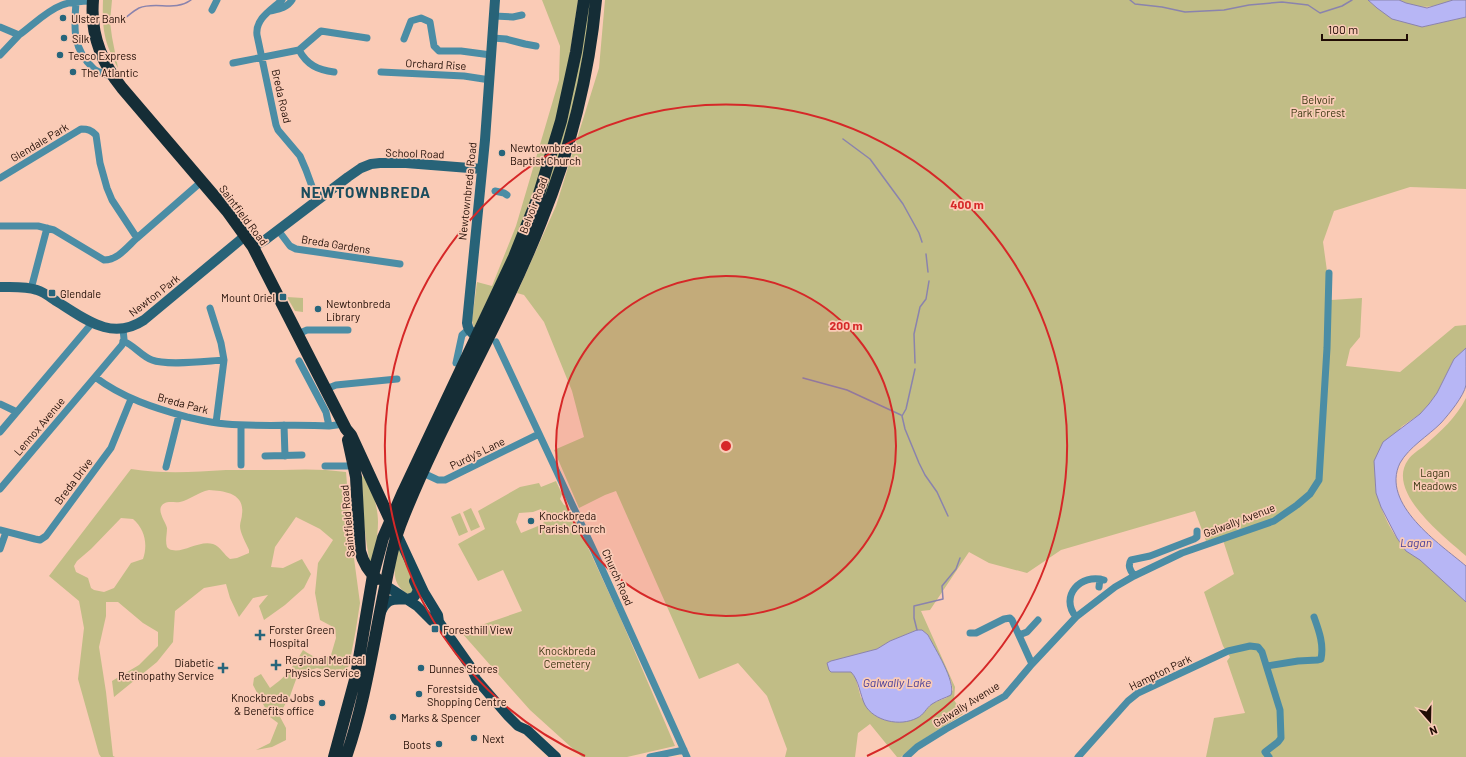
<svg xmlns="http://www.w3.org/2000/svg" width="1466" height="757" font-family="Barlow,sans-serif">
<rect width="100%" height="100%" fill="#facbb6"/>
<path fill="#c1bd86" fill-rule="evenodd" d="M103,0H112L110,22L112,37L118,68C104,42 102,29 103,0Z
M542,0H578L568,67L557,119L522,228L474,328L472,320L477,282L492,286L516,226L559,80L560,46Z
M587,0H592L589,23L576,96L559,160L538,222L523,248Z
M605,0H1368L1377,8L1422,27L1466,17V189L1410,187L1334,211L1323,242L1331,300L1362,298L1360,337L1350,349L1346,366L1400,372L1455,326L1466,325V348L1454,359L1437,393L1429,404L1420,414L1401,427L1375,483C1378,506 1390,531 1405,549C1409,554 1416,556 1420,560C1436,572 1451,588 1466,602V757H1206L1214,718L1245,713L1227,661L1230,657L1223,646L1204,592L1234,574L1222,537L1206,541L1195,511L1061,550L1027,573L989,563L969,552L930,610L921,611L955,687L954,700L963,714L916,744L901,757H897L870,724L858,733L855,757H785L787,749L767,696L738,663L699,679L616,491L605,495L579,508L554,450L584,437L572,391L544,322L524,295L517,293L556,206L599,68ZM917,630H922L928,635L951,681L953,690L946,698L933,703L917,718L861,698L855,676L851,672H831L827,663L877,649L890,641Z
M1399,0H1453C1433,8 1419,10 1399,0Z
M287,297L303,298V312L295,311Z
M1466,398V556C1446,538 1385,492 1408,460C1412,454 1419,450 1424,446C1441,431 1456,418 1466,398Z
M131,469C163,474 194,472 226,470C245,470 263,470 282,470C303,469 325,469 346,472L350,521L346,523L351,536L360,603L356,629L349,666L340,674L317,668L298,674L290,696L279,715L286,728V740L272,747L256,750L270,743L278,723L270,717L253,685L254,678L261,674L270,688C287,676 293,667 303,650C312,656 320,662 331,655L336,638L335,628L320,620L315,593L318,563L333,540L320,529L296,517L275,547L271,567L283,568L302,559L311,574L304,588L285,605L264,620L259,606L268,595L253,598L239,617L230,598L226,584L204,588L175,611L173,642L157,662L114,697L112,681L139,665L158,646V632L143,623L118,602H106V616L99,647L106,692L113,756L115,757H101L99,754L78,679L84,628L79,601L49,576ZM209,490C224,491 245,493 242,514C242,518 240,522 240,526C240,533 246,543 249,550V553L237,558L230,559C224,555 221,547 213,544C199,540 184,553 172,550C170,550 168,548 167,547C165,540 167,535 167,528C166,522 154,508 165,503C169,501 175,503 180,502C190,500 198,492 209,490ZM121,518L133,519C145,529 148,545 143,559L131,563L114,588L104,592L94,590L91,588L88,578L76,572L74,566L77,561L91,549Z
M365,475L368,476C372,491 378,507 378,522C378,538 374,553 373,569L367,558H369C364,531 362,504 362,477Z
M556,481L562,494L560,499L564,505L567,506L570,513L573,515L620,617L675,746L627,757H582L530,710L461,632L522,611L503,570L478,581L458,544L485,529L478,511L520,487L539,483L541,487ZM541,509L546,516L543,524L521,533L516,522L519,513L533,512Z
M471,508L480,527L471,531L463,512Z
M460,513L468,532L459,536L451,517Z
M398,547L401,550L415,586V592L408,594C389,583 395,566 398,547Z"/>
<path fill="#b7b6f5" stroke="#8a83ad" d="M1368,0H1399L1406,3L1427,8L1453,0H1466V17L1422,27L1392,19L1377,8Z
M1466,348C1466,360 1466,373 1466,385C1464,396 1449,414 1441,423C1428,436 1409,447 1400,463C1380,504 1440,544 1466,566V602L1420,560L1406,551L1397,538L1381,507L1376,493L1374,461L1383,442L1420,414L1429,404L1437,393L1454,359Z
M917,630H922L928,635C935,649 956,681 951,695C945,698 938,700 932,704C926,708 924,715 917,718C900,727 874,721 865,705C860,695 859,680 851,672H831L829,670L827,663L831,661L877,649L890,641Z"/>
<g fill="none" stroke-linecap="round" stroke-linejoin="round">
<path stroke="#8a83ad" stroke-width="1.5" d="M1130,0L1135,4L1162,7L1185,12L1224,10L1249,5L1282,2L1308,5L1320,13L1342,6L1352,0
M121,21C127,17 133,11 139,8C156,1 175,12 191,0
M843,139L870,159L903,204L919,233L922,242
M926,254L928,272
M915,363L914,334L920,307L926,299L929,281
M915,369L906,409L902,416L905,429L919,463L925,475L937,492L948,516
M803,378L847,390L901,415
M917,630L914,618V606L943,599L942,586L956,569L960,558"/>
<path stroke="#4b8da5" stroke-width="7" d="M282,0C271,10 255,19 257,35L276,125L278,130L300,156L306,170L317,200
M76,2C74,28 72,49 94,69C98,72 106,74 111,77
M212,10L217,0
M270,11C279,9 287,8 292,0
M494,16L513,17L522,15
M0,27L19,35C33,25 46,11 62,5C73,1 83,1 93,1
M493,38L506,39L525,44L536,46
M404,39L411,21L421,18L430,22L434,46L439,51H461L491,55
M299,50C307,65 318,70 334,72
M0,55L19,35
M233,63L299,50L321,31L367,38
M381,72L464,76L490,80
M0,178L81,129C88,129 91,130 96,135L100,163L107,188L112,200L137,238C127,247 118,260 104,260L54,230L38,226H0
M495,191L504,193L507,195
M278,230L290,246L296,249L400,264
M137,238L201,182
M31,289L47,228
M210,308L221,343L224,360L216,423
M123,329L124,339L122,345L95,377C123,398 154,408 187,417C200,420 212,423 226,424C260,427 295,424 329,426L344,424
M298,334L307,330H348
M123,341C134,345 141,356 152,360C167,366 206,361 224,360
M496,342L594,551L687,757
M299,361L326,412L329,426
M456,363L462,335L468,330
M326,389L336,385L397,379
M0,404L17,412
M241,425V465
M284,425L285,456
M0,432L93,322
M265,456L302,455
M325,466H347L356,464
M166,467L179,415
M423,473L438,480H445L539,434
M0,489L95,377
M0,530L35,539L40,540L46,536L111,448L131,399
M0,549L6,532
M1134,576C1131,571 1127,566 1131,560L1150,556L1194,539L1197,537V531
M1099,587L1100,579
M1076,617C1059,596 1081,573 1104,580
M970,633H976L1004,619L1010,618L1012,620L1032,664
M1019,635L1027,632L1038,620
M1267,666L1298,661L1317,660L1321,659C1324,644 1319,631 1314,617
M650,757L684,750
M906,757L917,747L946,729L1005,696L1032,664L1076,617L1115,587L1134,576L1182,553L1274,521L1297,505L1310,494L1319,480L1327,348L1329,273
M1078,757L1128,701L1138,693L1228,651L1250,646L1258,647L1262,652L1280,710L1281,738L1278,742L1265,752L1269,757"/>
<path stroke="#286378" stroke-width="10" d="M253,247L265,240L348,177L361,168L371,164L380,163H406L482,169
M0,287C12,287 26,286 37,290C44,292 50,297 56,301C84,318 111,342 144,320L245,236
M482,339C474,335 468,332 467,323L485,140L495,0"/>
<path stroke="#164657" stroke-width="10" d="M397,534L424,592L438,615L439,622L470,666L476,679L508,716L518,726L527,730L556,757
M385,585L417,606L432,621L439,622
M381,612C390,591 401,605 415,596L418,590L414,581"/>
<path stroke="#152d36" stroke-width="12" d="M93,0C90,34 101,62 122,88L227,211L253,247L346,429L351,435L392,524
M348,440L356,477L360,551C363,562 368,571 377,579
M334,757L356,676L373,575L383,538L403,492L514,257L538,197L561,121L576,52L584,0
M346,757C364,706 373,646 384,592C389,567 393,542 403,518C443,417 501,324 541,222C569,153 589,75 596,0"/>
</g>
<circle cx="726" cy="446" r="170" fill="#d62828" fill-opacity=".12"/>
<g fill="none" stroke="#d62828" stroke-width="2">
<circle cx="726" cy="446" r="170"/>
<path d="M585 756A341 341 0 1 1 867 756"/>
</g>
<g fill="#27657b" stroke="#facbb6" stroke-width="1.5">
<circle cx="63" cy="18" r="4"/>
<circle cx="64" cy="38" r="4"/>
<circle cx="60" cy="55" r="4"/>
<circle cx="73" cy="72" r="4"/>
<circle cx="502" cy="153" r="4"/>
<rect x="48" y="289" width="8" height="8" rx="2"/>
<rect x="279" y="293" width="8" height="8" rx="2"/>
<circle cx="318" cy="309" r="4"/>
<circle cx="531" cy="521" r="4"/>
<rect x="431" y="625" width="8" height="8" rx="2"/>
<path d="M258 629h4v4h4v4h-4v4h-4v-4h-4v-4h4z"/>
<path d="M274 659h4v4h4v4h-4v4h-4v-4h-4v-4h4z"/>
<path d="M221 662h4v4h4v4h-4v4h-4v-4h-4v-4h4z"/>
<circle cx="421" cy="668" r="4"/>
<circle cx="419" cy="694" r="4"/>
<circle cx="322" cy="703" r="4"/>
<circle cx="393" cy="717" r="4"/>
<circle cx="474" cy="738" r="4"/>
<circle cx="439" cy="744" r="4"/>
</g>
<g text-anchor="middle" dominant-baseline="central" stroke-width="3.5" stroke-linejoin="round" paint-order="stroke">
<g font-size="11" fill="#210d05" stroke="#facbb6" text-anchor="start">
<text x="71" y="18">Ulster Bank</text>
<text x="72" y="38">Silk</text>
<text x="68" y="55">Tesco Express</text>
<text x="81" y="72">The Atlantic</text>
<text x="510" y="147">Newtownbreda<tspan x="510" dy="13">Baptist Church</tspan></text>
<text x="60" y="293">Glendale</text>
<text x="275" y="297" text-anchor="end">Mount Oriel</text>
<text x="326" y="303">Newtonbreda<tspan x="326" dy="13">Library</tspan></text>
<text x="539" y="515">Knockbreda<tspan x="539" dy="13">Parish Church</tspan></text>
<text x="269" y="629">Forster Green<tspan x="269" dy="13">Hospital</tspan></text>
<text x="443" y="629">Foresthill View</text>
<text x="285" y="659">Regional Medical<tspan x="285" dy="13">Physics Service</tspan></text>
<text x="214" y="662" text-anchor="end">Diabetic<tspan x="214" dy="13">Retinopathy Service</tspan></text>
<text x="429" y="668">Dunnes Stores</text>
<text x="427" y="688">Forestside<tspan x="427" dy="13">Shopping Centre</tspan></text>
<text x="314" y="697" text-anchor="end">Knockbreda Jobs<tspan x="314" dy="13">&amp; Benefits office</tspan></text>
<text x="401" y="717">Marks &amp; Spencer</text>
<text x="482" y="738">Next</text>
<text x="431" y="744" text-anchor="end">Boots</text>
</g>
<g font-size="11" fill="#210d05" stroke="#facbb6">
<text transform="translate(436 64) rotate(3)">Orchard Rise</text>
<text transform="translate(282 96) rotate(77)">Breda Road</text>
<text transform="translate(39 142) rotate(-31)">Glendale Park</text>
<text transform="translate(415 153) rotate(2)">School Road</text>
<text transform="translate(467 191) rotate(-84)">Newtownbreda Road</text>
<text transform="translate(533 205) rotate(-69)">Belvoir Road</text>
<text transform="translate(244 215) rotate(53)">Saintfield Road</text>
<text transform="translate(336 244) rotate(9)">Breda Gardens</text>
<text transform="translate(154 295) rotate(-38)">Newton Park</text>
<text transform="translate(183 403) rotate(15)">Breda Park</text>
<text transform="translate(39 426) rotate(-50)">Lennox Avenue</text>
<text transform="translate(477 453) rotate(-26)">Purdy's Lane</text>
<text transform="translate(73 481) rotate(-53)">Breda Drive</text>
<text transform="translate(1239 520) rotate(-21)">Galwally Avenue</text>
<text transform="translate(347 521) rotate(-95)">Saintfield Road</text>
<text transform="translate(618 577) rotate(66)">Church Road</text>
<text transform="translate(1160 672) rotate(-26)">Hampton Park</text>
<text transform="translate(966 704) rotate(-32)">Galwally Avenue</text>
</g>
<g font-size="11" fill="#3a3610" stroke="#facbb6">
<text x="1318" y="99">Belvoir<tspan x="1318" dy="13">Park Forest</tspan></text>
<text x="1435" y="472">Lagan<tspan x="1435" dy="13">Meadows</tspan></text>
<text x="567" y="650">Knockbreda<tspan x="567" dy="13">Cemetery</tspan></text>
</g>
<g font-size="12" font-style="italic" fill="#4b4099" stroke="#facbb6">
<text x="1416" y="542">Lagan</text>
<text x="897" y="682">Galwally Lake</text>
</g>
<g font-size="15" font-weight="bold" letter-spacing="1" fill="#1a4c5d" stroke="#facbb6">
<text x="366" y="192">NEWTOWNBREDA</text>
</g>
</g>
<circle cx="726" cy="446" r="6" fill="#d62828" stroke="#facbb6" stroke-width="2"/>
<g font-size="12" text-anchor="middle" font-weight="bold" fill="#d62828" stroke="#facbb6" stroke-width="3.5" stroke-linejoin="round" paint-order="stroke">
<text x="967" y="209">400 m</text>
<text x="846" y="330">200 m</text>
</g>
<g transform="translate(1430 721) rotate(160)" stroke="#facbb6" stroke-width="3" paint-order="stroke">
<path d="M0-3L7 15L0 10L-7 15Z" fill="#210d05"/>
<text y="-6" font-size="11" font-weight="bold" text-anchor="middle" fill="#210d05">N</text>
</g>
<path d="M1322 34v6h85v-6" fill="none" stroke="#210d05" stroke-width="2"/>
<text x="1328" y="34" font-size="12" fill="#210d05" stroke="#facbb6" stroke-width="3" paint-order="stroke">100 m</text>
</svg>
